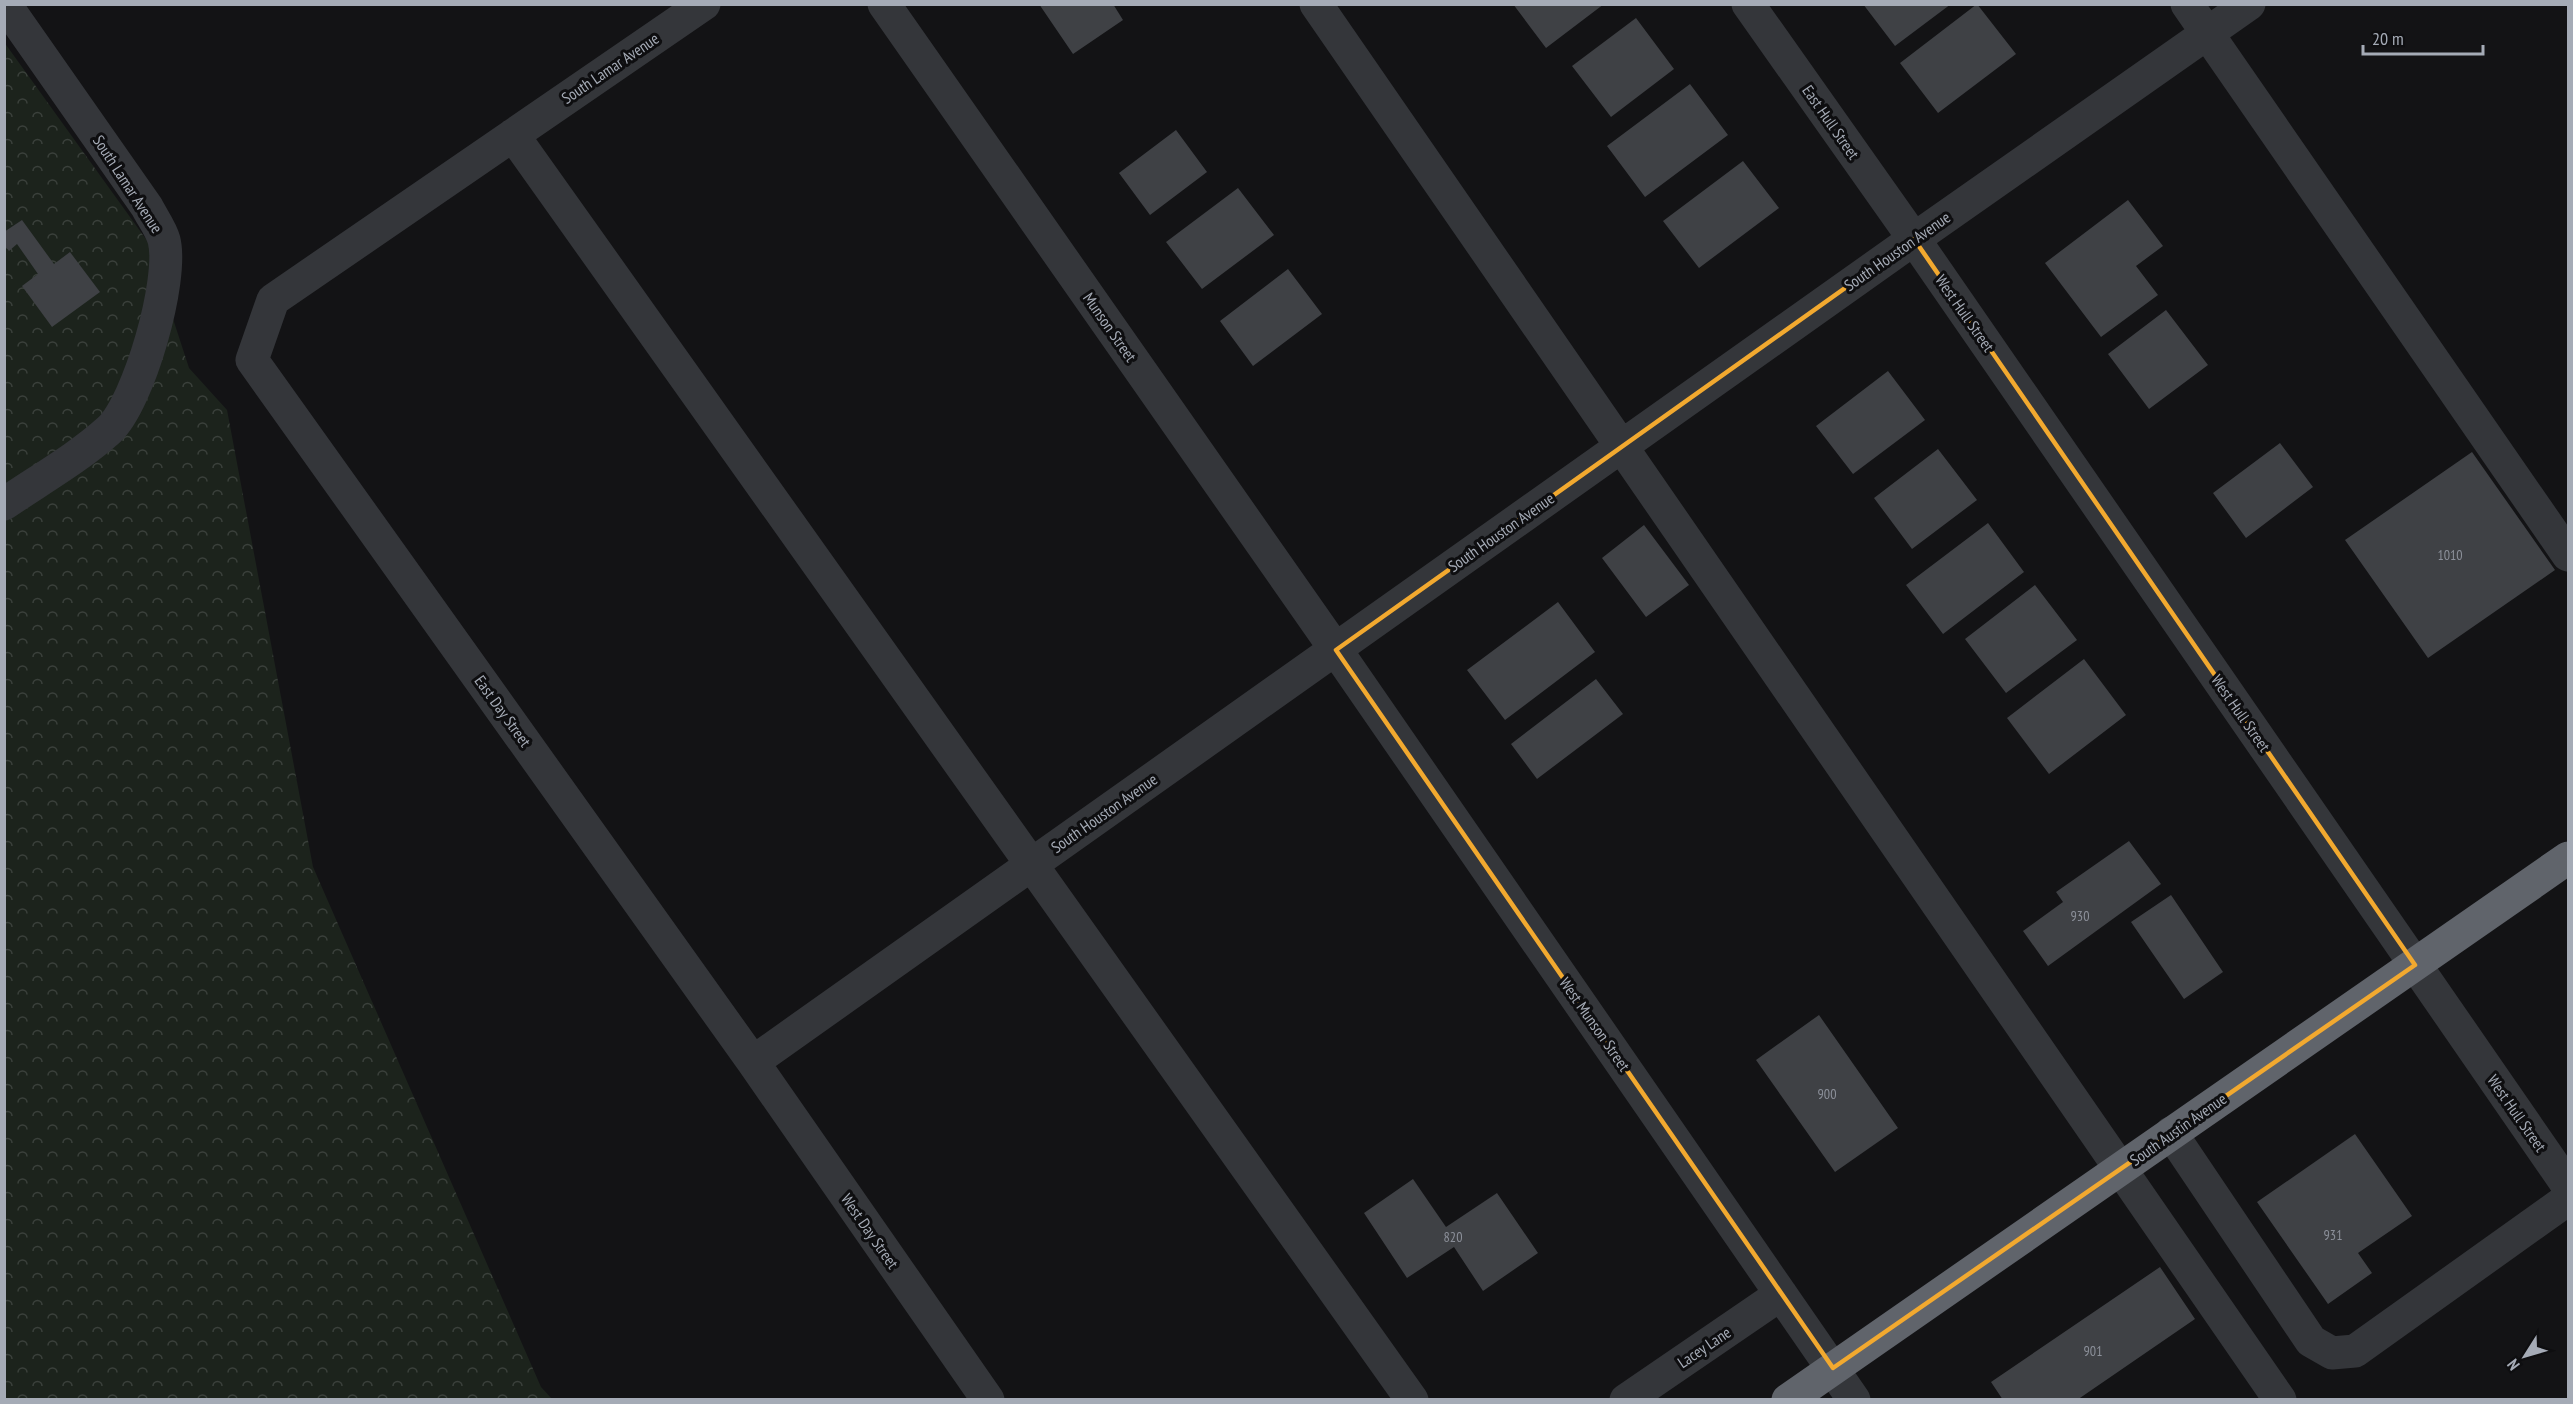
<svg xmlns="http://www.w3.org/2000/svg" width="2573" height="1404" font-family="'PT Sans Narrow',sans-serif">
<defs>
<pattern id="forest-crowns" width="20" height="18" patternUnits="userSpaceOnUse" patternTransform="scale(1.5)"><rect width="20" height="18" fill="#1c231c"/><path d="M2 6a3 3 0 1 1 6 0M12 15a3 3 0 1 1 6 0" fill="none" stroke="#3a403b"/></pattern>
</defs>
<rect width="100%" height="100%" fill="#131315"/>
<path fill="url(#forest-crowns)" d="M4,42L148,242L189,368L227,410L313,867L541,1387L552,1399H5Z"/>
<path fill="#3f4145" d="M1039,4H1113L1123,20L1073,54Z
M1513,4H1604L1546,48Z
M1863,4H1951L1895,46Z
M1977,4L2016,54L1938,113L1900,63Z
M1636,18L1674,69L1611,117L1572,66Z
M1690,84L1728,135L1645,197L1607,146Z
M1176,130L1207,172L1150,215L1119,173Z
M1743,161L1779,208L1699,268L1663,221Z
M1238,188L1274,235L1202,289L1166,242Z
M2128,200L2163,246L2136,266L2158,295L2101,337L2045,263Z
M22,220L54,264L70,252L100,292L52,327L22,286L38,274L17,244L9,251L4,245V232Z
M1288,269L1322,314L1253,366L1220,321Z
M2166,310L2208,365L2149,409L2108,354Z
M1888,371L1925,420L1853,474L1816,426Z
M2280,443L2313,487L2246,538L2213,493Z
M1938,449L1977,500L1912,549L1874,498Z
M2472,452L2555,570L2428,658L2345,540Z
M1988,523L2024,572L1943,634L1906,585Z
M1644,525L1689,585L1646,617L1602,558Z
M2035,585L2077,640L2006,693L1965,639Z
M1558,602L1595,652L1505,720L1467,670Z
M2084,659L2126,715L2049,774L2007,718Z
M1596,679L1623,714L1537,779L1511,744Z
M2129,841L2161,884L2048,966L2023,931L2063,902L2056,892Z
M2171,895L2223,972L2184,999L2131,922Z
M1819,1015L1898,1128L1835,1172L1756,1060Z
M2355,1134L2412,1216L2358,1253L2372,1273L2328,1304L2257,1202Z
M1413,1179L1446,1227L1497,1193L1538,1253L1483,1291L1454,1247L1407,1278L1364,1213Z
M2160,1267L2195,1319L2077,1400H2003L1991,1382Z"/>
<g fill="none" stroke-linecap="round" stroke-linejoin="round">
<path stroke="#34363a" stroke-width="33" d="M704,4L273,300L252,360L753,1062L988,1400
M884,4L1336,650L1854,1400
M1316,4L2280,1400
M1748,4L1914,239L2568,1186
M2187,4L2568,555
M513,135L1412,1400
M4,504C39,480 78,458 109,430C139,402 174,279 164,240C161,229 152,217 147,207L5,4
M753,1062L1914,239L2249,4
M2171,1133L2311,1341L2332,1353L2355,1351L2568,1199
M1626,1400L1781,1294"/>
<path stroke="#60646b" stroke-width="33" d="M1788,1400L2568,858"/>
</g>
<path fill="none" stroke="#f2a92f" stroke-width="4.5" stroke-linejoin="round" d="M1914,239L2415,965L1833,1368L1336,650Z"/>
<g text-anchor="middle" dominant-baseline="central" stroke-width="6" stroke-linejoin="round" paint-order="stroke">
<g font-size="14" fill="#8c909a">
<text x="2450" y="555">1010</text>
<text x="2080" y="916">930</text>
<text x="1827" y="1094">900</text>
<text x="2333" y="1235">931</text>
<text x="1453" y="1237">820</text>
<text x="2093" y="1351">901</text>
</g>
<g font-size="16" fill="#a5abb6" stroke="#0e0e10">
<text transform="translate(610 68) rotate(-34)">South Lamar Avenue</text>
<text transform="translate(1831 122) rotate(55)">East Hull Street</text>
<text transform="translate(128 184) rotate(57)">South Lamar Avenue</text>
<text transform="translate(1897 251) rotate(-35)">South Houston Avenue</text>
<text transform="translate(1965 313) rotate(55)">West Hull Street</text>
<text transform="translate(1110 327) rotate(55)">Munson Street</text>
<text transform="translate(1501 532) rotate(-35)">South Houston Avenue</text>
<text transform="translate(503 711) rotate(54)">East Day Street</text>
<text transform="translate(2241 713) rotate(55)">West Hull Street</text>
<text transform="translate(1104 813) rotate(-35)">South Houston Avenue</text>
<text transform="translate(1595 1024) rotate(55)">West Munson Street</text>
<text transform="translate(2517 1113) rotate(55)">West Hull Street</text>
<text transform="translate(2178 1129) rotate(-35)">South Austin Avenue</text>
<text transform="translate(870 1231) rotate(55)">West Day Street</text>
<text transform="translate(1704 1347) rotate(-34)">Lacey Lane</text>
</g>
</g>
<rect width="2573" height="1404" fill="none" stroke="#a5abb6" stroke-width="12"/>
<g transform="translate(2525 1356) rotate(233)" stroke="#0e0e10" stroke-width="4.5" paint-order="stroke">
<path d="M0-4.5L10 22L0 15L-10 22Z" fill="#a5abb6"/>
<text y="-9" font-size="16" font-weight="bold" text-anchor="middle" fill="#a5abb6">N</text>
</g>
<path d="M2363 45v9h120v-9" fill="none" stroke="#a5abb6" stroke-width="3"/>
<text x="2372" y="45" font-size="18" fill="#a5abb6" stroke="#0e0e10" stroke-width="4.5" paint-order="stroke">20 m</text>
</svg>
